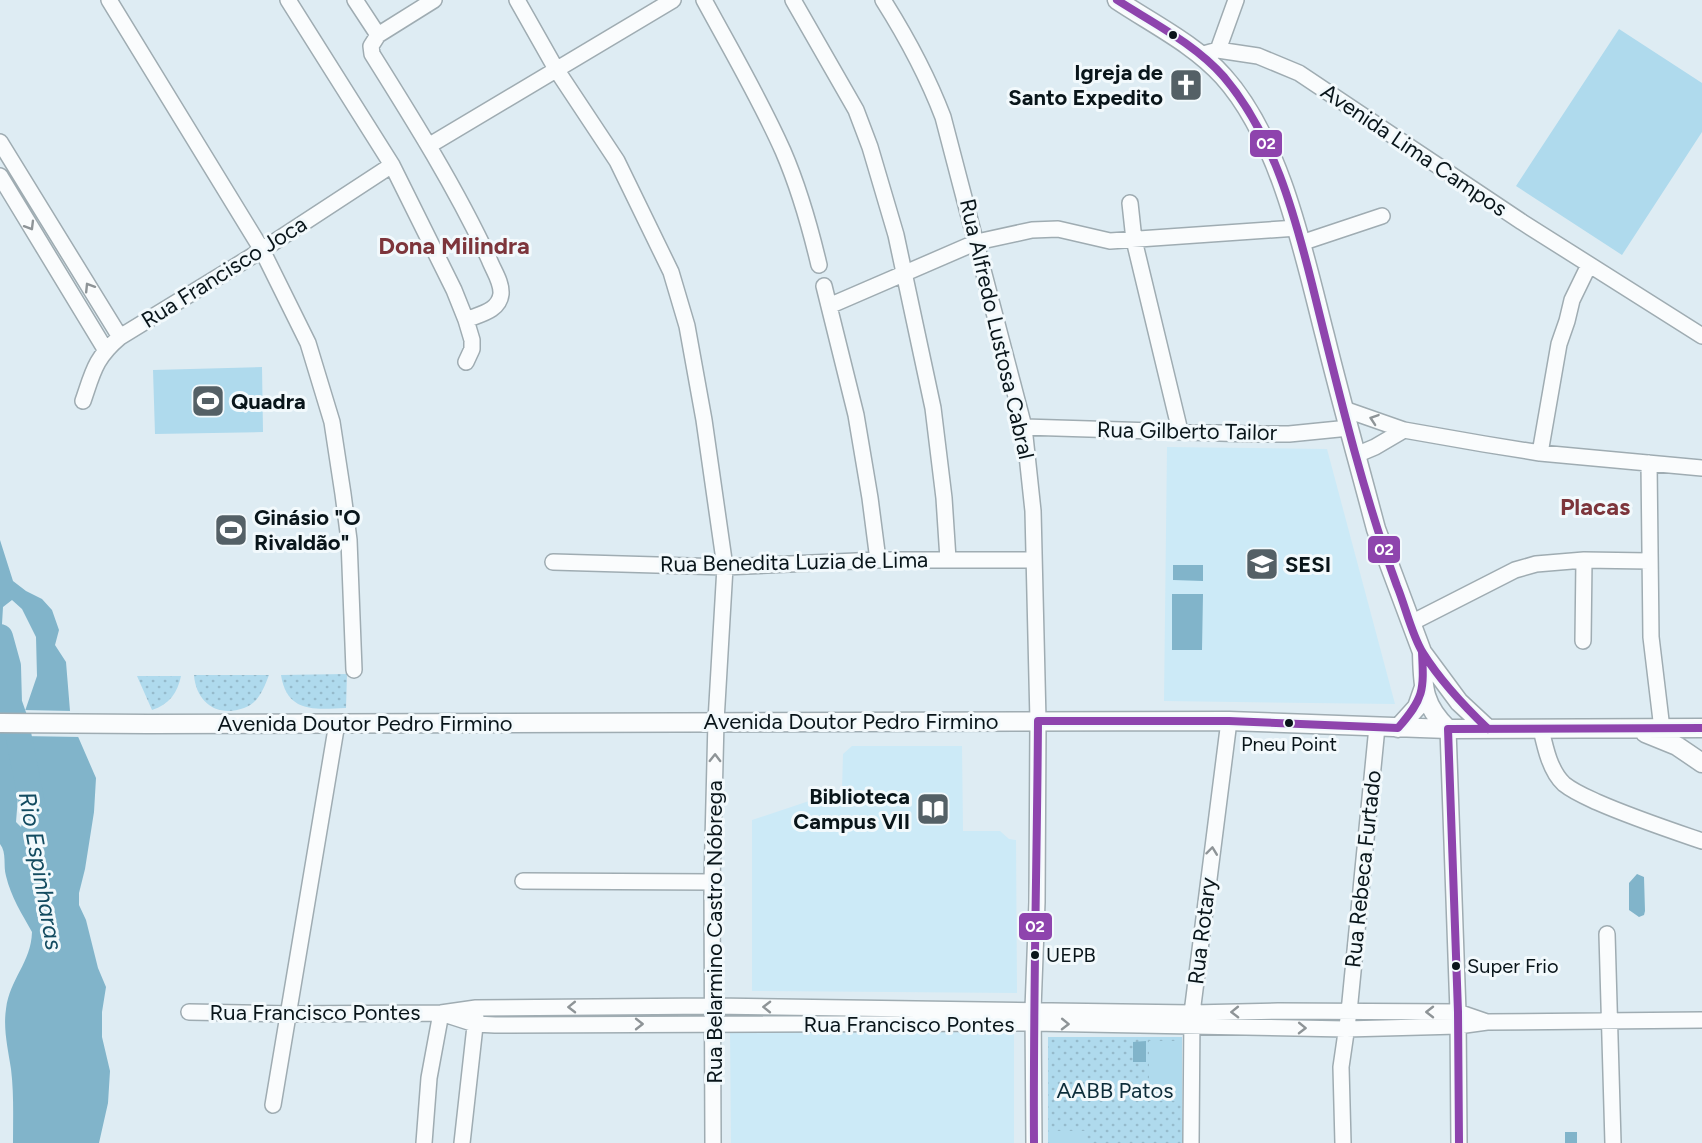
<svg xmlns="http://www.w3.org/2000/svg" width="1702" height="1143" font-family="Figtree,sans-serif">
<defs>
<pattern id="park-dots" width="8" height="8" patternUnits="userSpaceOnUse" patternTransform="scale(1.5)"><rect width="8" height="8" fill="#afdaed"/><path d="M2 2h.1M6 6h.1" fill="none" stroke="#95bacb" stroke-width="1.8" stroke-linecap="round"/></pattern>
</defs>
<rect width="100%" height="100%" fill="#deecf3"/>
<path fill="#cceaf7" d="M1167,447L1327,449L1395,704L1164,701Z
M852,746H962L963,831H1000L1009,839L1016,840L1017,993L752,991V820L842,790L843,754Z
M730,1027L1014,1028V1143H731Z"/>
<path fill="url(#park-dots)" d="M347,674L346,708C316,709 287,714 281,675Z
M194,675H269C264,688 258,704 244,708C217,718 196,702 194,675Z
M137,676H181C178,692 169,705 152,710Z
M1048,1037H1182V1143H1048Z"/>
<path fill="#afdaed" d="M1619,29L1702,83V132L1622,255L1516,186Z
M262,367L263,432L155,434L153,370Z
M1149,1041H1181V1101H1149Z
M1050,1131H1086V1143H1050Z"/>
<path fill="#81b4ca" d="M0,540L13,581L26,591L42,599L52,610L59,630L55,645L66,662L70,711H25L37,676L36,637L22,609L12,600L3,607L2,624L7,649L8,713L0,722Z
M1173,565H1203V581L1173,580Z
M1172,594H1203L1202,650H1172Z
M0,724H9L10,740L15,751L18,797L16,822L21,827C32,795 26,758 22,725H73L96,778L94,812L85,869L79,893V905L86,920L98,968L106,987L102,1012V1037L110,1071L108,1103L99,1143H13C13,1119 14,1093 11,1069C8,1049 3,1029 6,1009C10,978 31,963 32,932C22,914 11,897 6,876C3,865 7,853 0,844Z
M1637,874L1644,877L1645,911L1644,915L1639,917L1629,910V883Z
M1146,1041V1062H1133V1042Z
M1565,1132H1577V1143H1565Z"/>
<path fill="#deecf3" d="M23,710L73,711L75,722L81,737L21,736L19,724Z"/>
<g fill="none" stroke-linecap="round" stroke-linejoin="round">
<path stroke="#81b4ca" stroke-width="26" d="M0,637L8,666L9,703L16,723L33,809"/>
<defs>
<path id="minor" d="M109,0L262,250L308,343L332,422L343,494L349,540L354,670
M288,0L392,165L454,290L466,320L472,340V349L466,362
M355,0L378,35
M434,0L378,35L371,46L372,54C414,121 456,188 489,259C493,270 502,282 501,294C499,311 480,314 466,320
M517,0L556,69L617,161L671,272L687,326L704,420L725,567L716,721L712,882L713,1143
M704,0C731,50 760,99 783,151C799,188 810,227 819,265
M793,0L856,110L870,147L896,235L933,408L944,498L948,559
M883,0C907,38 927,75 943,117L1024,427L1033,511L1038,721L1037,902L1033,1009L1034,1143
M1218,50L1236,0
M1200,55L1218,50L1258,56L1299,73L1522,222L1702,336
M0,142L120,337
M430,145L673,0
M0,176L105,349
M1130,203L1134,240L1180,431
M1301,243L1382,216
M824,286L856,415L870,498L878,560
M829,306L977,242L1032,230L1058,229L1110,241L1297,228
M83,401C93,372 95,358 120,337L262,250L392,165
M1344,409L1404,430L1484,444L1540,453L1702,468
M1024,427L1252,434H1289L1349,428
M1540,453L1559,344L1567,321L1572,300L1589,265
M1356,455L1375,447L1404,430
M1649,463L1651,637L1662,729
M553,562L725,567L878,560H1034
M1411,623L1515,570L1536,564L1584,560L1649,561
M1583,641L1584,560
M1448,729L1458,1012L1459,1143
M1541,729C1545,747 1550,771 1564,784C1574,792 1586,797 1597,802C1631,817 1667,829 1702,841
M523,881L712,882
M1607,934L1613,1143
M189,1012L288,1014L441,1013L476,1008L713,1006L1192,1013L1278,1011L1458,1012L1487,1022
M444,1014L475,1024L495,1025L1033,1023L1346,1029L1458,1026L1487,1022L1702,1020
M273,1105L337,723
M424,1143L429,1078L441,1013
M462,1143L476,1017
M1191,1143L1192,1013L1229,721
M1343,1143L1341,1067L1349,1012L1377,727"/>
<path id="major" d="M1117,0C1153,24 1194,44 1223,76C1281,140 1304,255 1325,336C1341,401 1359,465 1376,529L1422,652L1459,702L1488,729
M1422,652C1423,686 1422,704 1448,729
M0,723L148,724L1229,721L1448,729L1702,728
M1398,728L1417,707L1424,687
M1645,733L1677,746L1702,763"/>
</defs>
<use href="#minor" stroke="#9facb2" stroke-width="18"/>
<use href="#major" stroke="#9facb2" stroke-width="21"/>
<use href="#minor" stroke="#fafcfd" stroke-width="15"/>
<use href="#major" stroke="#fafcfd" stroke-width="18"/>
<defs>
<path id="bus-1" d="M1117,0C1153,23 1195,44 1224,77C1273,135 1294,212 1312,284C1337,385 1361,488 1397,586C1405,605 1412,636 1423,653C1441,682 1464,706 1488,729
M1034,1143C1033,1002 1037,862 1038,721H1229L1398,728C1424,698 1424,691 1422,652
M1459,1143L1458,1012L1448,729L1702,728"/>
</defs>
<use href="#bus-1" stroke="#f2f9fc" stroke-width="12"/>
<use href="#bus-1" stroke="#8e44ad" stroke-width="8"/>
</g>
<defs><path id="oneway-chevron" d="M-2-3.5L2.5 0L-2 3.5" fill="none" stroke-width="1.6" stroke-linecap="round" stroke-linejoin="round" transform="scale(1.5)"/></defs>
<g stroke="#8e9497">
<use href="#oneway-chevron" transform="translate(30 226) rotate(59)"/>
<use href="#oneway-chevron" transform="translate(89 287) rotate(-122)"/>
<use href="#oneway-chevron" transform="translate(1374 419) rotate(-161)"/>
<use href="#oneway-chevron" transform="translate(715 758) rotate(-89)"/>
<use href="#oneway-chevron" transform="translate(1212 851) rotate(-83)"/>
<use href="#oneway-chevron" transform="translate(572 1007) rotate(179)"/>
<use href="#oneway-chevron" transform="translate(767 1007) rotate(-179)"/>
<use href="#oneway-chevron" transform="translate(1235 1012) rotate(179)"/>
<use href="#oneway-chevron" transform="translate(1430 1012) rotate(-180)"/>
<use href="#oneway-chevron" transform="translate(639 1024)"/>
<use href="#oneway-chevron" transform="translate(1065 1024) rotate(1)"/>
<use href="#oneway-chevron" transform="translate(1302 1028) rotate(1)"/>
</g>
<defs>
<symbol id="church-square" viewBox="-11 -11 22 22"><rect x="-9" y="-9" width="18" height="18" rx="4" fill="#546066" stroke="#f2f9fc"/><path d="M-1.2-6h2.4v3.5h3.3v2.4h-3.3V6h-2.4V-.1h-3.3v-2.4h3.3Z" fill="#fff"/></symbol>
<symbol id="stadium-square" viewBox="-11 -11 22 22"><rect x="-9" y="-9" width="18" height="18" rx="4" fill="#546066" stroke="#f2f9fc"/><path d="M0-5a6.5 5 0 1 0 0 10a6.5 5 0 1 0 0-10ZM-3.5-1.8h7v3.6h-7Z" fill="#fff"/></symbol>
<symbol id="school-square" viewBox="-11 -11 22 22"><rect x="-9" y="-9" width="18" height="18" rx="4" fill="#546066" stroke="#f2f9fc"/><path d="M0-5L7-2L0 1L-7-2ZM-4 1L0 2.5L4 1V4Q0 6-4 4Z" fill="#fff"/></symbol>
<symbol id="library-square" viewBox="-11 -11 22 22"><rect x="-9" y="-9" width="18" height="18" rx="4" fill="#546066" stroke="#f2f9fc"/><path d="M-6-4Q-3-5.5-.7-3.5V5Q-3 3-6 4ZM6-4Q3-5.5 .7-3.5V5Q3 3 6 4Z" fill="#fff"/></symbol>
</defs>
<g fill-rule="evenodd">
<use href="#church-square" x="1167" y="66" width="38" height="38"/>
<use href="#stadium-square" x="189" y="382" width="38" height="38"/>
<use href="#stadium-square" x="212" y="511" width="38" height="38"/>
<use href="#school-square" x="1243" y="545" width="38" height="38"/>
<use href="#library-square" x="914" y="790" width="38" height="38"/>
</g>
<g fill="#09151a" stroke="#f2f9fc" stroke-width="2">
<circle cx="1173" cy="35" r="5"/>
<circle cx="1289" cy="723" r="5"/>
<circle cx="1035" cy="955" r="5"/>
<circle cx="1456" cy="966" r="5"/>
</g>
<g text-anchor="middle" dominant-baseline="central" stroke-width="6" stroke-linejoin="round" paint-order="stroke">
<g font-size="20" fill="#09151a" stroke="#f2f9fc" text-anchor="start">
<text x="1289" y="744" text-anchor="middle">Pneu Point</text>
<text x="1046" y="955">UEPB</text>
<text x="1467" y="966">Super Frio</text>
</g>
<g font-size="22" font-weight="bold" fill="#09151a" stroke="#f2f9fc" text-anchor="start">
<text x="1163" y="72" text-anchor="end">Igreja de<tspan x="1163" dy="25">Santo Expedito</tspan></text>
<text x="231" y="401">Quadra</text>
<text x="254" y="517">Ginásio "O<tspan x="254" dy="25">Rivaldão"</tspan></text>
<text x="1285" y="564">SESI</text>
<text x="910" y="796" text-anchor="end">Biblioteca<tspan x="910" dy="25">Campus VII</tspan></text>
</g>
<g font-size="22" fill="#09151a" stroke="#f2f9fc">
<text transform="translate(1414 150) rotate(34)">Avenida Lima Campos</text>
<text transform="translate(224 272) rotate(-32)">Rua Francisco Joca</text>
<text transform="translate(997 329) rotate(77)">Rua Alfredo Lustosa Cabral</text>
<text transform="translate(1187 431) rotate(1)">Rua Gilberto Tailor</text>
<text transform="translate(794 562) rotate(-1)">Rua Benedita Luzia de Lima</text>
<text x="851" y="721">Avenida Doutor Pedro Firmino</text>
<text x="365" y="723">Avenida Doutor Pedro Firmino</text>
<text transform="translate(1363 869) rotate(-84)">Rua Rebeca Furtado</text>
<text transform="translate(1202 931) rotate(-83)">Rua Rotary</text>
<text transform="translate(714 932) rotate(-90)">Rua Belarmino Castro Nóbrega</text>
<text x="315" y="1012">Rua Francisco Pontes</text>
<text x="909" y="1024">Rua Francisco Pontes</text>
</g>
<g font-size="22" fill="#0d2d3a" stroke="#f2f9fc">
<text x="1115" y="1090">AABB Patos</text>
</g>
<g font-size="24" font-weight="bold" fill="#7d353b" stroke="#f2f9fc">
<text x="454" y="245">Dona Milindra</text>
<text x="1595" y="506">Placas</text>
</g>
<g font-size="24" font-style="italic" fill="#134b60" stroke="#f2f9fc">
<text transform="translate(41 871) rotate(80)">Rio Espinharas</text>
</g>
</g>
<g stroke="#f2f9fc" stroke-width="2">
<rect x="1249" y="129" width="34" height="29" rx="6" fill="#8e44ad"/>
<rect x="1367" y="535" width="34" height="29" rx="6" fill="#8e44ad"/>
<rect x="1018" y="912" width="35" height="29" rx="6" fill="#8e44ad"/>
</g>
<g font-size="16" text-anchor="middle" font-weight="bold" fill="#fff">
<text x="1266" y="149">02</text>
<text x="1384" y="555">02</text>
<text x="1035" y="932">02</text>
</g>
</svg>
